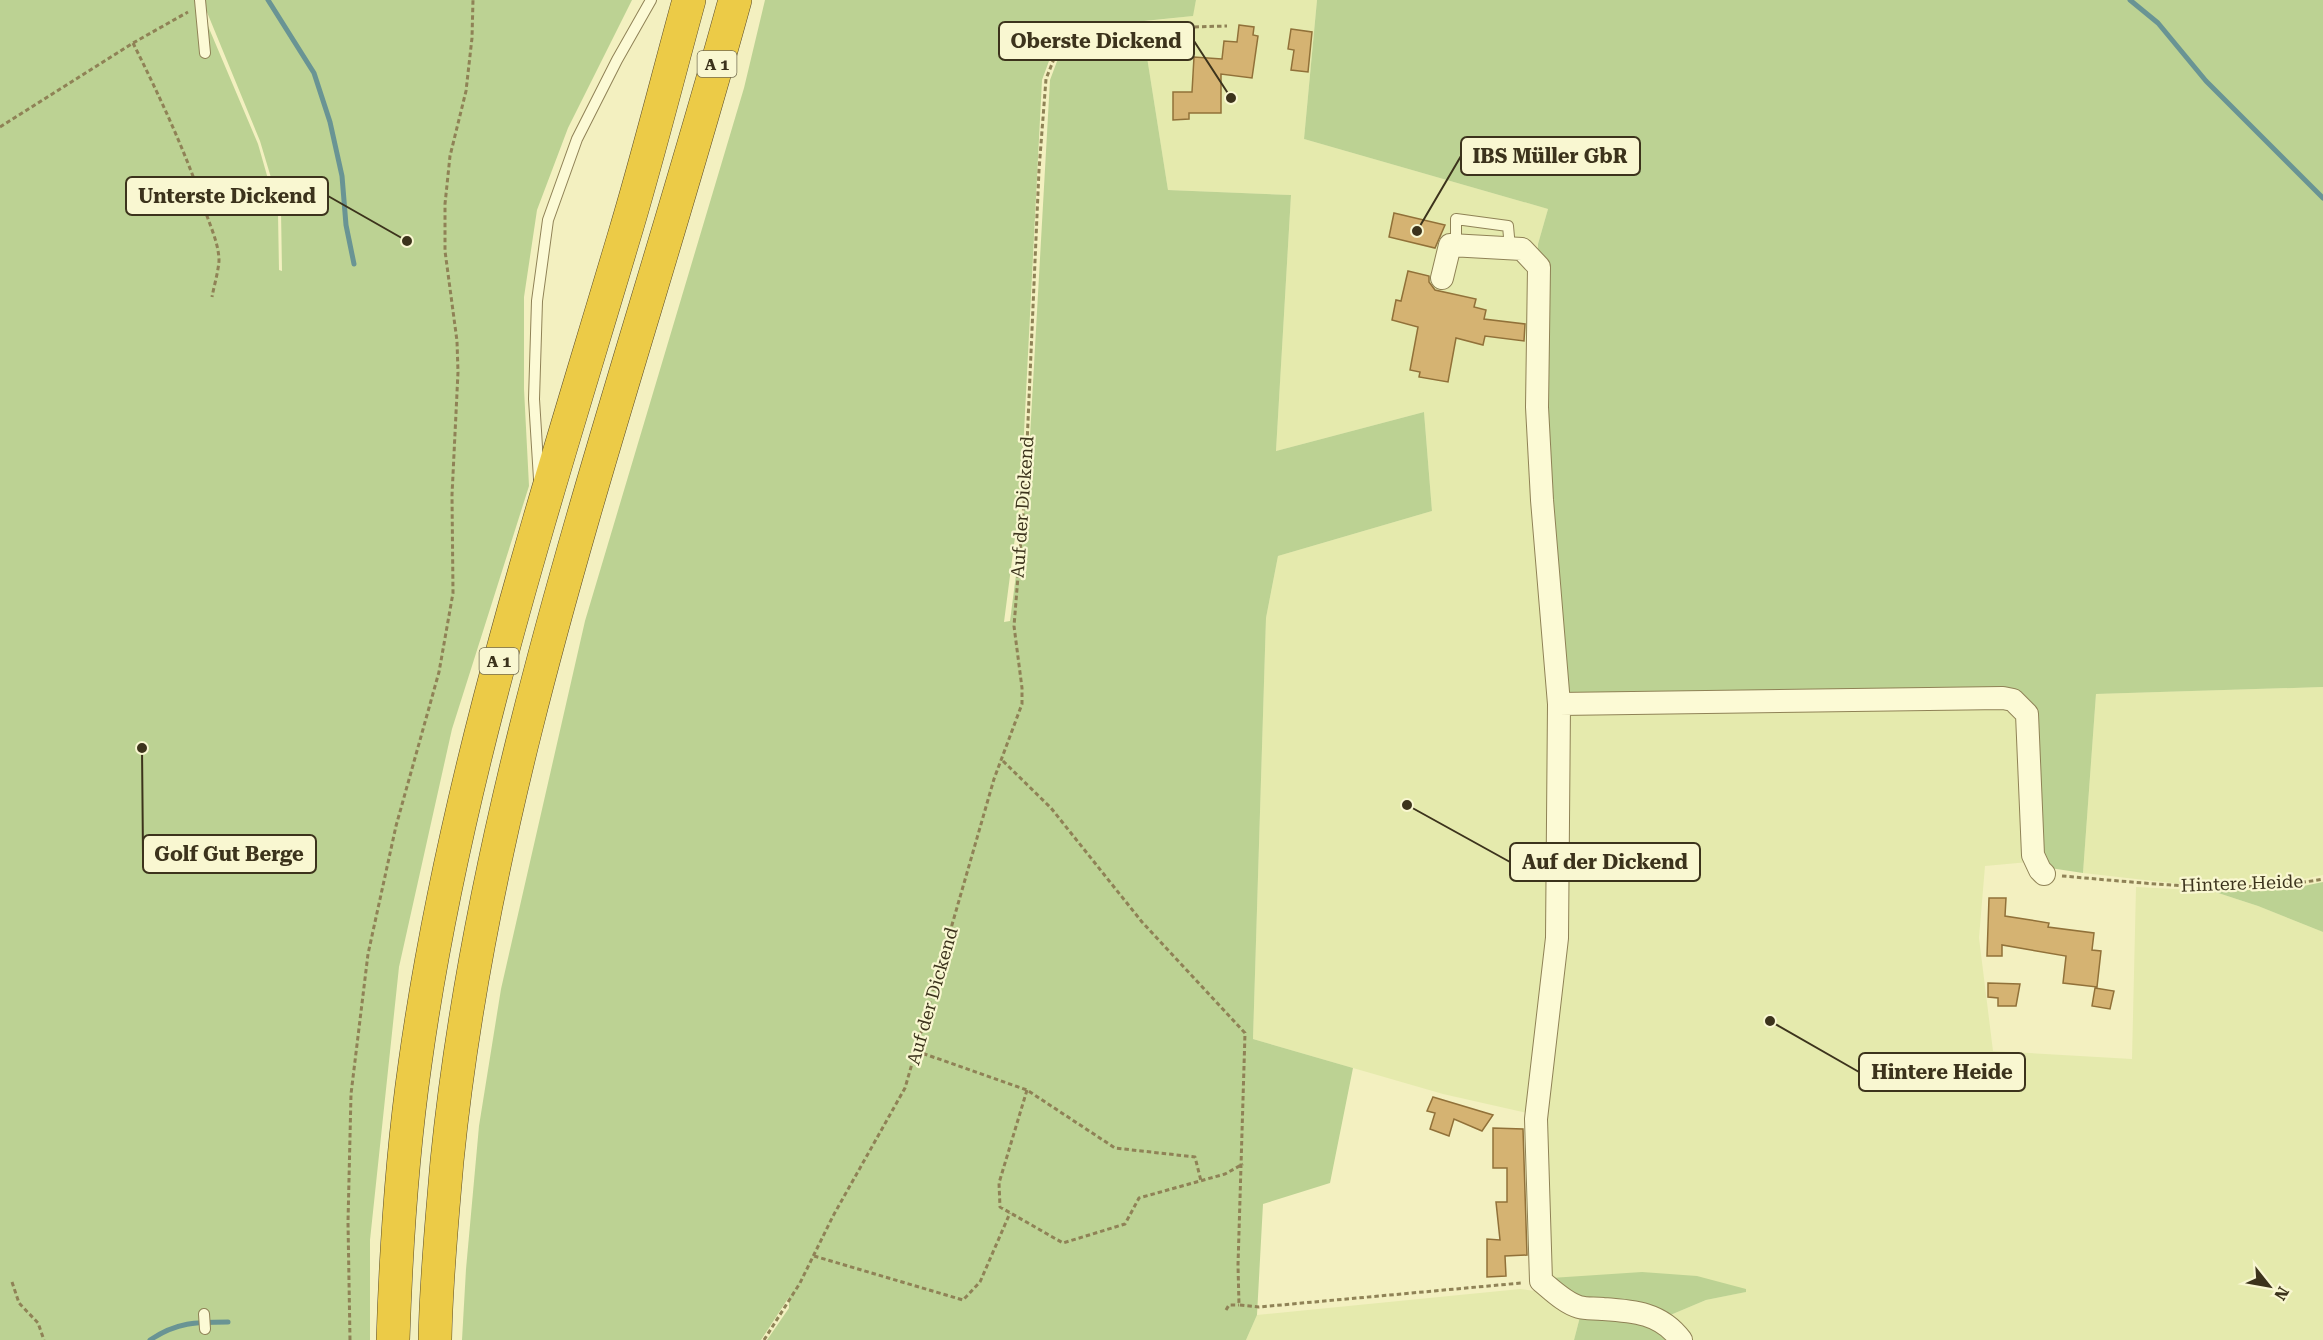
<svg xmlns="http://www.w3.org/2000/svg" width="2323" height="1340" font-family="'Roboto Serif',serif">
<rect width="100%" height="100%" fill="#f3f0c0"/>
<path fill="#e5eaad" d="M1196,0H1317L1304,139L1548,209L1538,244L1535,430L1546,607L1554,874L1532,1114L1443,1094L1253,1039L1266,618L1278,556L1432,511L1424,412L1276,451L1291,195L1168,190L1147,57L1123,32L1122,24L1192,16Z
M2323,687V875L2289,882L2180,884L2083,873L2096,694Z
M2005,704L2019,712L2029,862L1985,866L1979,938L1993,1051L2132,1059L2136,887L2212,891L2258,906L2323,932V1340H1687L1668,1316L1706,1300L1745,1292L1551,1278L1543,1115L1568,714Z
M1520,1289L1542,1292L1581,1313L1574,1340H1246L1257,1315Z"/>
<path fill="#bcd293" d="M0,0H197L258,144L278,214L279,270L282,271L281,211L260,141L202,0H632L568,128L537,210L524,297V389L529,486L452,729L399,967L370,1240V1340H0Z
M765,0H1196L1193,16L1066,29L1056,42L1042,80L1021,491L1004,622L1010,621L1027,490L1050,80L1062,48L1087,33L1123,32L1147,57L1168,190L1291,195L1276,451L1424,412L1432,511L1278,556L1266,618L1253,1039L1353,1068L1330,1183L1263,1204L1257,1315L1246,1340H767L789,1308V1297L761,1340H462L466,1269L479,1126L501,989L585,621L744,88Z
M1317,0H2323V687L2096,694L2083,873L2050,868L2041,858L2027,705L1563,697L1535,430L1538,244L1548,209L1304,139Z
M2323,882V932L2258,906L2212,891L2289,889Z
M1642,1272L1697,1276L1746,1289V1292L1706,1300L1668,1316L1582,1301L1551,1278Z
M1581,1313H1620L1676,1340H1574Z"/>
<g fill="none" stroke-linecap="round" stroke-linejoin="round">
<path stroke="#699494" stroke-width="5" d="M268,0L314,73L330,122L342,176L346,225L354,264
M2130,0L2158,23L2206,81L2323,198
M150,1340C177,1322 196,1322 228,1322"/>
</g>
<path fill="#d5b372" stroke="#917139" stroke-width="1.5" d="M1239,25L1254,27L1253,35L1258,36L1252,78L1221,74V113H1189V119L1173,120V92H1192L1194,57L1222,59L1224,41L1237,42Z
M1291,29L1312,32L1308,72L1291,70L1294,50L1288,49Z
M1394,213L1445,225L1435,248L1389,237Z
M1408,271L1429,276V282L1435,290L1476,299L1474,307L1486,310L1484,319L1525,324L1524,341L1485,336L1483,345L1456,338L1448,382L1419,377L1420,372L1410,370L1418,327L1392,320L1396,300L1401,301Z
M1989,898H2006L2005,916L2049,923L2048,927L2094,933L2092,950L2101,951L2097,987L2063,983L2066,956L2002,945V956H1987Z
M1988,983L2020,984L2016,1006H1998V998L1988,997Z
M2095,988L2114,991L2110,1009L2092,1006Z
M1433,1097L1493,1115L1482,1131L1454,1119L1449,1136L1430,1129L1435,1113L1427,1111Z
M1493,1128L1523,1129L1527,1255L1505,1256L1506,1276L1487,1277V1239L1500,1240L1496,1202H1507V1168H1493Z"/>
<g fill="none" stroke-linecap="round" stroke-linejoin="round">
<defs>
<path id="lane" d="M200,0L205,53
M1456,245V219L1508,226L1510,248
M539,479L534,399L537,301L548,220L577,139L617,60L651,0
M204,1314L205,1329"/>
<path id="street" d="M1442,278L1450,245L1522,249L1539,267L1537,407L1542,500L1559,704L1557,938L1536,1119L1541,1281C1552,1290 1565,1303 1579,1307C1586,1309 1595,1308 1603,1309C1634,1311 1661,1313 1681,1340
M1559,704L2003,698L2013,700L2027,714L2033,855L2040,870L2044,874"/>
<path id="highway" d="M393,1340C396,1248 402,1155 415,1064C454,782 542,512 623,240C647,161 667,80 689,0
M435,1340C436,1280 442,1220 447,1161C487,762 630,384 735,0"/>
</defs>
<use href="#lane" stroke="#8f8256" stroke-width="12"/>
<use href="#street" stroke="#8f8256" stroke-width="24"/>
<use href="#highway" stroke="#5c4d2b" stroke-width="34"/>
<path stroke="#8f8256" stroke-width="3" stroke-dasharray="4.5 3" stroke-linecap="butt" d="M133,43C161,99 188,157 207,216C212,230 219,246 219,261C218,273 214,286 212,297
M0,127L133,43L188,12
M1003,761L1051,808L1142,922L1245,1033L1238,1265L1239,1305L1259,1307L1521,1283
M2062,876C2148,883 2237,895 2323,879
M916,1051L1027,1090L1115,1148L1195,1157L1201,1181
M1027,1090L999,1183L1000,1207L1063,1243L1125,1224L1139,1198L1225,1174L1243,1164
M814,1256L963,1300L980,1282L1010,1213
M12,1282L19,1303L38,1323L44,1340
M1226,1310L1229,1305H1239
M350,1340L348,1222L351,1094L368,954L396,826L439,672L453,593L452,495L458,372L457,341L445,251V204L450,156L466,91L472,38L473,0
M764,1340L800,1283L833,1216L905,1088L994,779L1022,704V688L1014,626L1025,490L1039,170L1046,79L1059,46L1086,30L1227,26"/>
<use href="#lane" stroke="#fcfad5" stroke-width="10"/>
<use href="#street" stroke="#fcfad5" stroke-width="22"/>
<use href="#highway" stroke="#eccb47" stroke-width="33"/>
</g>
<g text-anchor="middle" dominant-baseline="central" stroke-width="4.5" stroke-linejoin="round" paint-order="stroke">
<g fill="#f9f7d1" stroke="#756e52" stroke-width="1.5">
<rect x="697.5" y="51" width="39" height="26" rx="4.5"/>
<rect x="479.5" y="648" width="39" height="26" rx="4.5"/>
</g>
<g font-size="16" font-weight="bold" fill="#3c331c">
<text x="717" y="64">A 1</text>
<text x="499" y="661">A 1</text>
</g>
<g font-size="18" fill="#3c331c" stroke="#f9f7d1">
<text transform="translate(1022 507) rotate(-86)">Auf der Dickend</text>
<text transform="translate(2242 883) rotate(-2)">Hintere Heide</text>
<text transform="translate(932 996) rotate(-74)">Auf der Dickend</text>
</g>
</g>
<path fill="none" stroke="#3c331c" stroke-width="2" d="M1231 98L1194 41M1417 231L1461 156M407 241L328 196M142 748L143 854M1407 805L1510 862M1770 1021L1859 1072"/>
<g fill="#3c331c" stroke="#f9f7d1" stroke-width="2">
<circle cx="1231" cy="98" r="6"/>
<circle cx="1417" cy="231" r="6"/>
<circle cx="407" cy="241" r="6"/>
<circle cx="142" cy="748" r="6"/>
<circle cx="1407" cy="805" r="6"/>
<circle cx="1770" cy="1021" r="6"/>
</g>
<g fill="#f9f7d1" stroke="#3c331c" stroke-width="2">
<rect x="999" y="22" width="195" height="38" rx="6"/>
<rect x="1461" y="137" width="179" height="38" rx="6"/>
<rect x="126" y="177" width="202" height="38" rx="6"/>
<rect x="143" y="835" width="173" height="38" rx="6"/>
<rect x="1510" y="843" width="190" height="38" rx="6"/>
<rect x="1859" y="1053" width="166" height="38" rx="6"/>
</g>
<g font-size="20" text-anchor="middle" font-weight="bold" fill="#3c331c">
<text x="1096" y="48">Oberste Dickend</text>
<text x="1550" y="163">IBS Müller GbR</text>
<text x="227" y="203">Unterste Dickend</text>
<text x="229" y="861">Golf Gut Berge</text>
<text x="1605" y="869">Auf der Dickend</text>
<text x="1942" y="1079">Hintere Heide</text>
</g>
<g transform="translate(2269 1286) rotate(121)" stroke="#f9f7d1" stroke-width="4.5" paint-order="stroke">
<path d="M0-4.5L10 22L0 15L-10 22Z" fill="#3c331c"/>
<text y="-9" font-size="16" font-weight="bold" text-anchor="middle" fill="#3c331c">N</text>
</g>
</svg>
